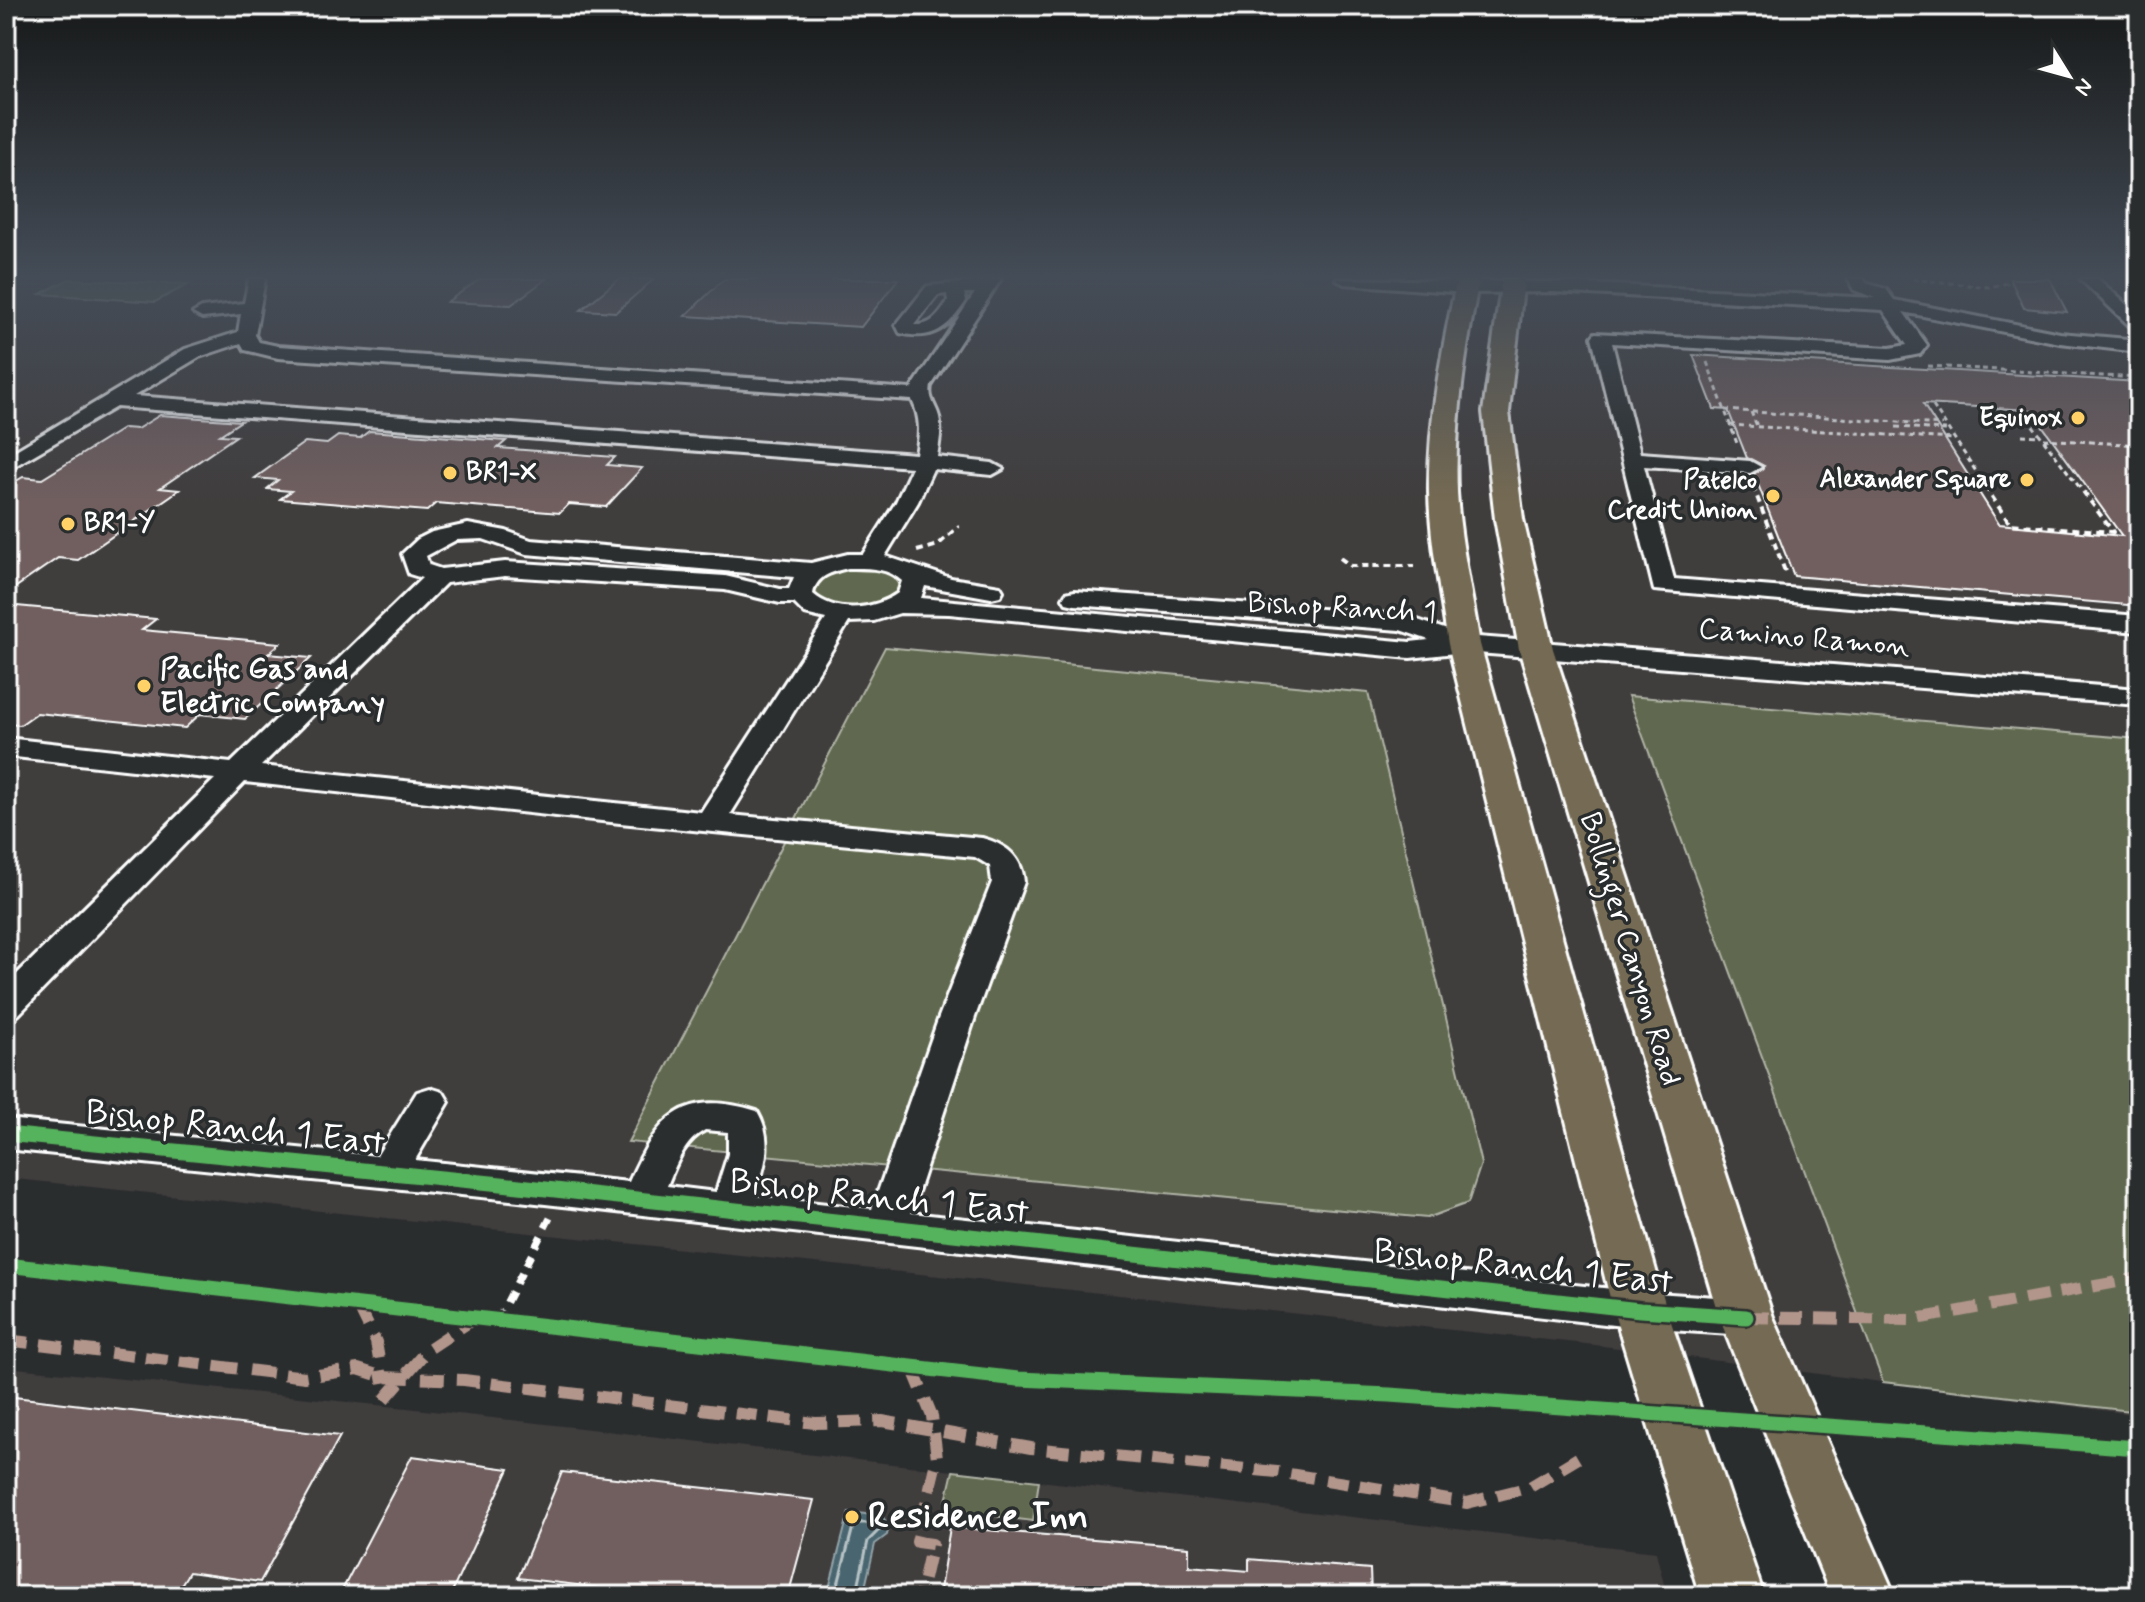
<svg xmlns="http://www.w3.org/2000/svg" width="2145" height="1602" font-family="Mynerve,sans-serif">
<rect width="100%" height="100%" fill="#2a2d2e"/>
<filter id="ink" filterUnits="userSpaceOnUse"><feTurbulence type="fractalNoise" baseFrequency=".0125" numOctaves="2"/><feDisplacementMap in="SourceGraphic" scale="16" xChannelSelector="R" yChannelSelector="G"/><feConvolveMatrix kernelMatrix="1 2 1 2 8 2 1 2 1" color-interpolation-filters="sRGB"/></filter>
<g filter="url(#ink)">
<path fill="#3f3c3c" d="M6,279H2139V1415L1595,1345L6,1178Z
M6,1367L407,1408L1656,1552L1667,1596H6Z"/>
<path fill="#61694f" stroke="#b0b4a7" stroke-width="2" d="M69,279L189,284L155,302L40,294Z
M851,568C869,567 892,567 899,586C886,619 833,612 811,594L812,587L825,575Z
M885,647L1368,693L1481,1164L1468,1203L1427,1218L628,1142Z
M1628,696L2139,739V1412L1883,1382Z
M953,1471L1039,1481L1033,1521L944,1510Z"/>
<path fill="#4a666f" stroke="#92a3a9" stroke-width="2" d="M849,1512L882,1516L889,1526L887,1535L875,1544L863,1596H827Z"/>
<g fill="none" stroke-linecap="round" stroke-linejoin="round">
<path stroke="#b7c2c5" stroke-width="3" d="M835,1596L854,1523H876L880,1529L868,1541L856,1596"/>
</g>
<path fill="#715e5e" stroke="#fff" stroke-width="2" fill-rule="evenodd" d="M480,279H546L511,305L447,302Z
M619,279H654L616,312L581,310Z
M724,279H898L861,327L685,316Z
M2010,279H2050L2067,312L2024,308Z
M1693,355L2139,382V606L1794,576L1754,474L1764,466L1747,458L1728,410L1714,409ZM1923,404L2031,410L2122,536L1999,524Z
M160,415L241,421L220,435L236,436L160,488L179,490L78,560L58,558L6,594V487L23,477L42,479L124,428L137,429Z
M369,431L506,441L498,448L615,457L607,465L642,468L606,507L569,504L560,513L436,503L427,511L280,499L291,491L267,489L278,480L255,478L305,442L327,444L338,436L360,438Z
M6,605L156,619L142,630L280,643L268,654L311,658L245,719L200,714L185,728L37,713L20,725L6,724Z
M6,1396L340,1436L260,1582L189,1572L174,1596H6Z
M412,1456L509,1469L450,1596H339Z
M562,1472L814,1500L788,1596H669L518,1578Z
M950,1527L1189,1547V1566L1249,1571V1559L1370,1569L1371,1596H939Z"/>
<g fill="none" stroke-linecap="round" stroke-linejoin="round">
<defs>
<path id="minor" d="M249,279H265L255,335L259,342L278,346L911,389L975,293H964L966,301C948,328 933,341 900,333L896,325L927,286L1001,279L931,386C928,399 936,405 939,417C942,431 939,443 937,457L992,463L1003,469L992,475L933,469L918,502L885,556L951,578L1000,586L1003,591L1000,596L991,598L925,586L921,598L1410,642L1429,640L1400,630L1075,605L1066,603L1063,598L1066,593L1075,591L1403,615L1465,636L2139,689V705L1464,652L1410,658L949,614L900,613L874,621L849,622L730,815L982,838C1005,844 1022,856 1024,882L975,1017L911,1213L1640,1292L1746,1299L1761,1304L1768,1317L1761,1330L1746,1335L1640,1328L501,1199L6,1149V1119L377,1156L417,1092L430,1088L443,1092L449,1102L415,1160L629,1182C658,1117 682,1088 757,1111C774,1140 765,1166 755,1196L872,1209L939,1017L992,882L990,866L975,857L620,823L245,782L18,1015L6,1018V985L215,779L6,756V738L231,763L422,578L409,574L402,554L418,539L432,532L468,524L506,531L531,540L811,563L848,554H863L896,502L912,467L116,407L6,471V456L185,349L238,332L241,314L202,318L193,313L202,308L244,303ZM947,294L948,301C939,315 932,326 914,325L938,295ZM241,343L245,350L278,358L912,400C921,419 920,434 916,454L134,396L199,357ZM483,539L526,554L794,577L789,589H780L725,576L505,562L441,569L429,565L426,556L456,540ZM848,568C868,568 887,567 902,581L898,593C875,610 835,614 813,594C816,576 831,572 848,568ZM505,576L725,590L780,603H794L805,614L826,619L701,812L261,766L446,583ZM705,1130L728,1132V1154L716,1192L667,1186C676,1165 683,1142 705,1130Z
M1336,279L1553,282L1875,298L1854,290L1848,279H1864L1866,283L1886,289L1894,300L2060,333L2139,340V352L2060,343L1903,312L1927,345L1920,354L1890,360L1612,343L1640,453L1750,461L1761,467L1750,473L1644,466L1674,579L2139,616V632L1654,590L1592,337L1595,333L1890,348L1907,345L1883,310L1553,292L1466,293L1344,284Z
M2080,279H2098L2139,316V330L2133,329Z"/>
<path id="major" d="M1457,279H1479C1466,349 1454,421 1457,492C1460,543 1472,594 1480,644L1667,1310L1764,1596H1700L1613,1310L1448,644C1441,594 1430,543 1429,492C1428,420 1442,349 1457,279Z
M1502,279H1524L1509,412L1523,519L1553,649L1773,1317L1895,1596H1831L1719,1317L1519,649L1495,519L1483,412Z"/>
</defs>
<use href="#minor" stroke="#fff" stroke-width="6"/>
<use href="#major" stroke="#fff" stroke-width="6"/>
<path stroke="#fff" stroke-width="3" stroke-dasharray="5 4" stroke-linecap="butt" d="M1913,279L1989,287L2007,283L2005,279
M1707,362L1738,446
M1928,366L2139,378
M1933,406L1987,488
M1725,410L1942,425
M2022,411L2080,488
M1751,412L1757,426
M1730,425L1953,439
M1896,427L1946,430
M2022,435L2040,436
M2044,439L2139,445"/>
<path stroke="#fff" stroke-width="4" stroke-dasharray="7 5" stroke-linecap="butt" d="M1753,486L1786,574
M1985,486L2010,524L2113,532L2079,486
M917,551L938,545L959,526
M1340,558L1351,566H1415"/>
<path stroke="#fff" stroke-width="7" stroke-dasharray="12 9" stroke-linecap="butt" d="M497,1321L550,1218"/>
<use href="#minor" fill="#2a2d2e" fill-rule="evenodd"/>
<use href="#major" fill="#746b52" fill-rule="evenodd"/>
<path stroke="#b2968c" stroke-width="12" stroke-dasharray="23 12" stroke-linecap="butt" d="M358,1305L376,1342L383,1383
M1746,1317L1911,1320L2139,1278
M6,1340L305,1377L358,1369L383,1377L464,1380L815,1423L882,1421L1031,1448L1277,1472L1467,1503L1530,1487L1578,1458
M912,1367L932,1416L937,1458L917,1542L932,1544L920,1596
M384,1400L427,1350L472,1320"/>
<defs>
<path id="cycleway" d="M6,1134L501,1184L1640,1310L1746,1317
M6,1265L1018,1379L1390,1395L2139,1448"/>
</defs>
<use href="#cycleway" stroke="#2a2d2e" stroke-width="20"/>
<use href="#cycleway" stroke="#56b35d" stroke-width="15"/>
</g>
</g>
<linearGradient id="sky" x2="0" y2="1"><stop stop-color="#171919"/><stop offset="0.55" stop-color="#444c57"/><stop offset="1" stop-color="#444c57" stop-opacity="0"/></linearGradient>
<rect width="2145" height="503" fill="url(#sky)"/>
<g fill="#ffd166" stroke="#2a2d2e" stroke-width="3">
<circle cx="2078" cy="418" r="8"/>
<circle cx="450" cy="473" r="8"/>
<circle cx="2027" cy="480" r="8"/>
<circle cx="1773" cy="496" r="8"/>
<circle cx="68" cy="524" r="8"/>
<circle cx="144" cy="686" r="8"/>
<circle cx="852" cy="1517" r="8"/>
</g>
<g text-anchor="middle" dominant-baseline="central" stroke-width="7" stroke-linejoin="round" paint-order="stroke">
<g font-size="26" font-weight="bold" fill="#fff" stroke="#2a2d2e" text-anchor="end">
<text x="2062" y="418">Equinox</text>
<text x="466" y="473" text-anchor="start">BR1-X</text>
<text x="2011" y="480">Alexander Square</text>
<text x="1757" y="481">Patelco<tspan x="1757" dy="30">Credit Union</tspan></text>
<text x="84" y="524" text-anchor="start">BR1-Y</text>
</g>
<g font-size="30" fill="#fff" stroke="#2a2d2e">
<text transform="translate(1342 608) rotate(3)">Bishop Ranch 1</text>
<text transform="translate(1804 638) rotate(5)">Camino Ramon</text>
<text transform="translate(1630 949) rotate(73)">Bollinger Canyon Road</text>
</g>
<g font-size="30" font-weight="bold" fill="#fff" stroke="#2a2d2e" text-anchor="start">
<text x="160" y="669">Pacific Gas and<tspan x="160" dy="34">Electric Company</tspan></text>
</g>
<g font-size="36" fill="#fff" stroke="#2a2d2e">
<text transform="translate(235 1129) rotate(6)">Bishop Ranch 1 East</text>
<text transform="translate(879 1198) rotate(6)">Bishop Ranch 1 East</text>
<text transform="translate(1523 1268) rotate(6)">Bishop Ranch 1 East</text>
</g>
<g font-size="36" font-weight="bold" fill="#fff" stroke="#2a2d2e" text-anchor="start">
<text x="868" y="1517">Residence Inn</text>
</g>
</g>
<rect width="2145" height="1602" fill="none" stroke="#2a2d2e" stroke-width="32"/>
<rect x="16" y="16" width="2113" height="1570" fill="none" stroke="#fff" stroke-width="3" filter="url(#ink)"/>
<g transform="translate(2069 76) rotate(127)" stroke="#2a2d2e" stroke-width="6" paint-order="stroke">
<path d="M0-6L14 30L0 20L-14 30Z" fill="#ffffff"/>
<text y="-12" font-size="22" font-weight="bold" text-anchor="middle" fill="#ffffff">N</text>
</g>
</svg>
